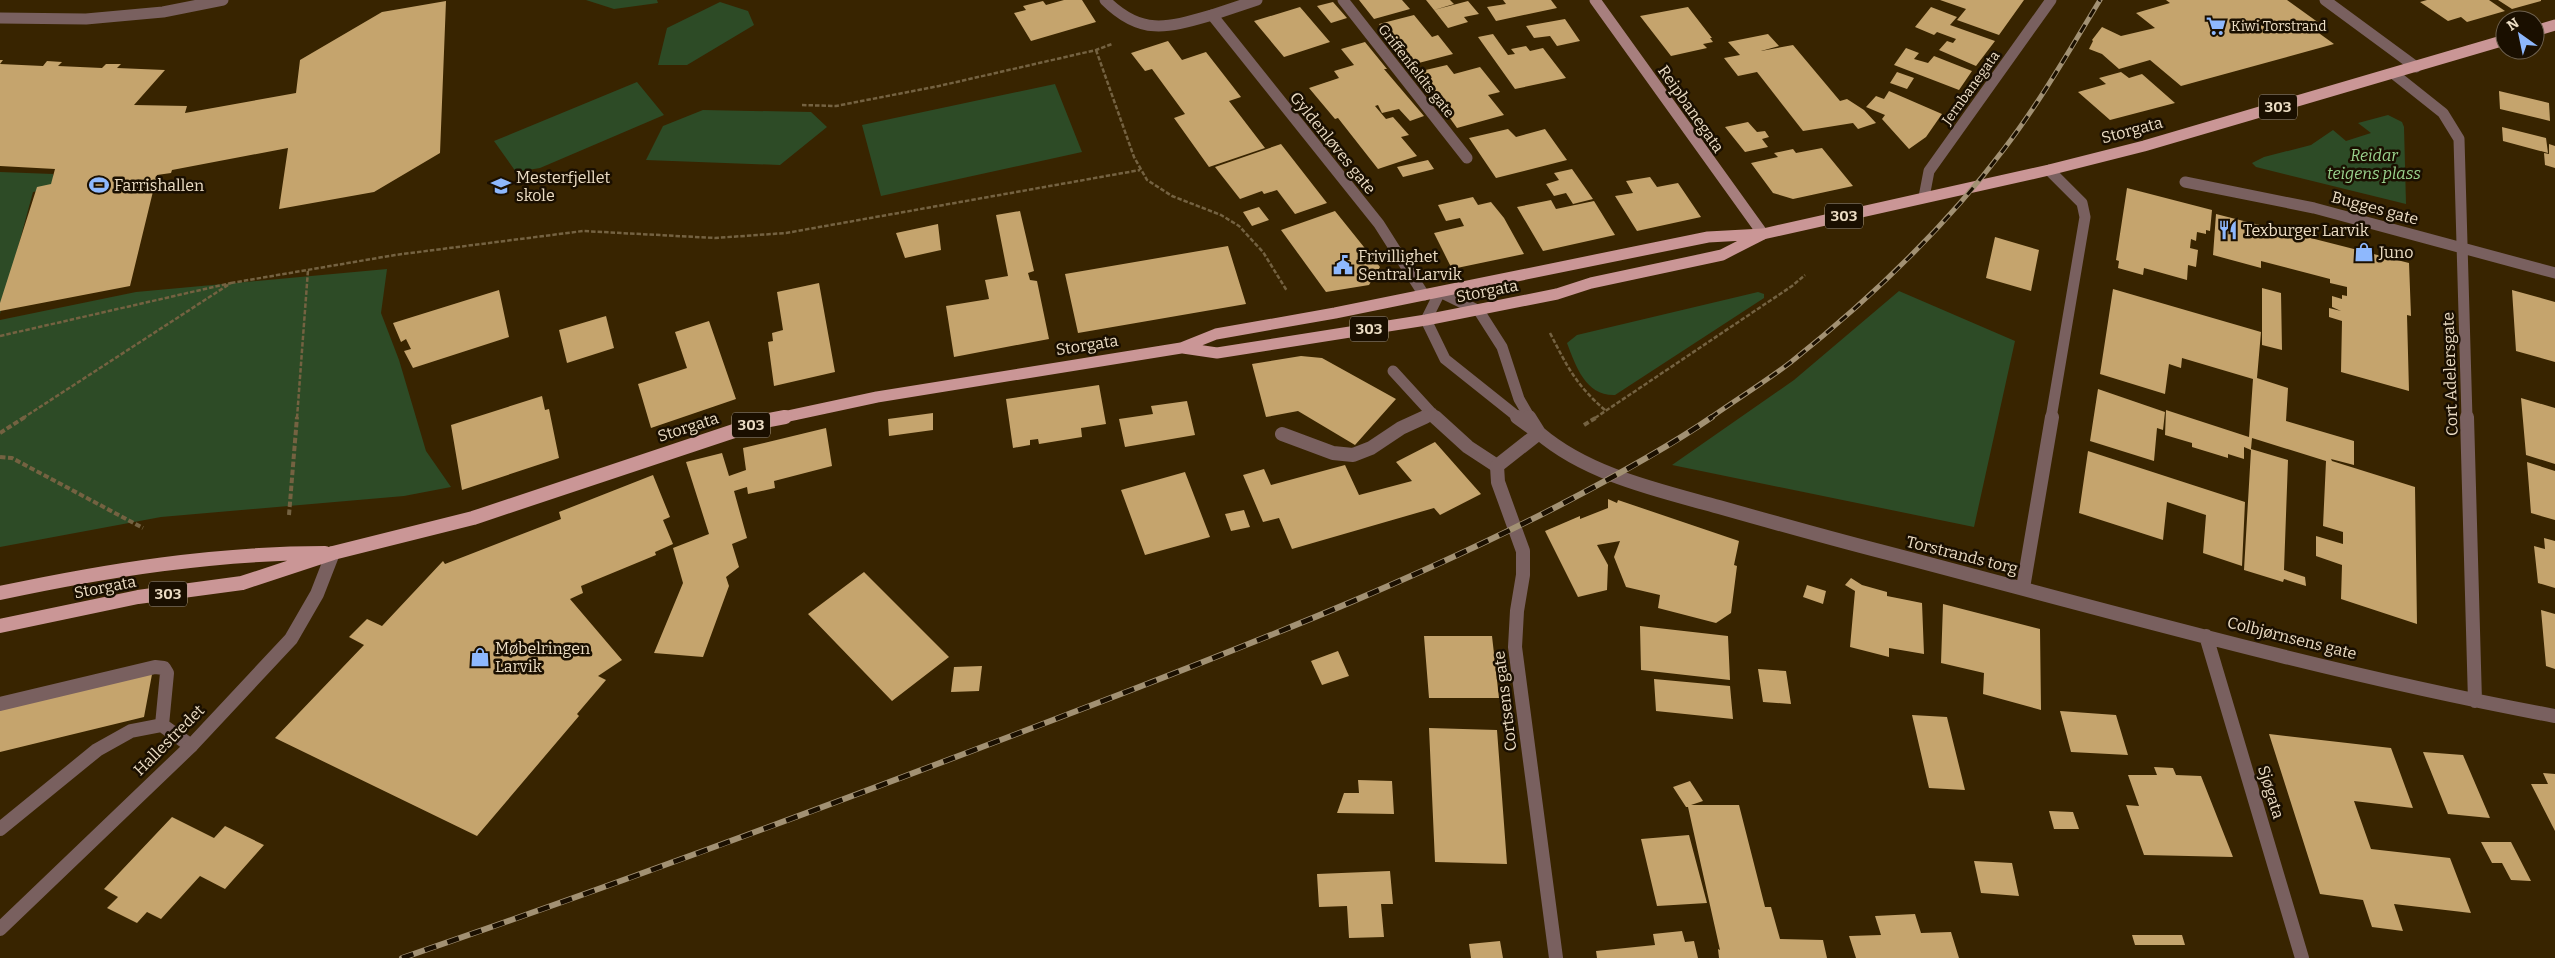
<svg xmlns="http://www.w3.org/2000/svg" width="2555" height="958" font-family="Bitter,serif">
<rect width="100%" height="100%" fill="#382400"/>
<path fill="#2d4b26" d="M586,0H657L658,3L614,9Z
M720,2L748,11L754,25L687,65H658L667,28Z
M637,82L664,115L540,168L516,172L494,141Z
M1055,84L1082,152L881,196L862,125Z
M703,110L811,112L827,127L780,165L646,160L663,126Z
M2388,115L2402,122L2404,127L2406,204L2256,167L2252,163L2264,157L2311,145L2333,130L2346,141L2371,133L2358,123Z
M0,172L53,174V188L33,192L0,314Z
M387,269L381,313L399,360L426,451L451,487L404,496L161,517L0,547V320L136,292Z
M1899,291L2015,341L1974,527L1672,465L1794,380Z
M1758,292L1764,294V298L1615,395C1586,396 1576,367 1567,343L1577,335Z"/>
<path fill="#c5a46d" d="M1064,0H1082L1096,22L1031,41L1014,13L1026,10L1023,6L1043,1L1046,5Z
M1359,0H1402L1410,9L1374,19Z
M1426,0H1450L1454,4L1434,10Z
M1503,0H1551L1557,8L1496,21L1487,7L1506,4Z
M1940,0H2024L1999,35L1957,20L1966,9Z
M2166,0H2287L2319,23L2309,26L2334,44L2181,86L2150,60L2119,69L2102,54L2089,49L2093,41L2092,40L2102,27L2121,36L2155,28L2136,13L2170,3Z
M2427,0H2489L2505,11L2467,22L2461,17L2448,21L2420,2Z
M2498,0H2541V1L2512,9Z
M446,1L440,153L374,192L279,209L288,148L172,170L171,173L157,175L130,286L0,311V303L37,187L51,184L55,169L0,166V60H3L0,64L43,66L47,61L62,62L58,66L102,68L106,64H121L117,68L165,70L134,105L187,106L185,113L296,93L300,60L382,12Z
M1468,1L1479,14L1464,17L1468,22L1448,28L1434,10Z
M1333,2L1347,18L1331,23L1317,6Z
M1300,7L1330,42L1284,57L1254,21Z
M1688,7L1712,38H1710L1713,42L1703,44L1707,48L1671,56L1640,16Z
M1931,7L1957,17L1950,25L1995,41L1976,66L1939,50L1947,41L1953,43L1956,39L1937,32L1934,35L1915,27Z
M1414,15L1432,37L1438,35L1453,54L1411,65L1379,24Z
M1565,19L1580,41L1557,46L1550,36L1534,38L1526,26Z
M1493,34L1508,55L1515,54L1511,49L1526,46L1530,51L1543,48L1566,78L1515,89L1478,37Z
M1768,34L1779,46L1761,51L1793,45L1840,101L1847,99L1864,110L1876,123L1858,129L1853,123L1803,131L1757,72L1738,76L1724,58L1740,55L1728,42Z
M1168,41L1182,60L1206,52L1241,97L1229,101L1265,148L1209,167L1174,118L1185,114L1152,69L1145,71L1131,53Z
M1365,42L1387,69H1384L1424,116L1410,121L1399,109L1382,113L1378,105L1375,106L1386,119L1393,117L1409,135L1401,137L1417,156L1378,169L1338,118L1335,119L1309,88L1339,78L1334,71L1354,65L1341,49Z
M1906,48L1919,53L1914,59L1928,63L1934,56L1972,71L1959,90L1894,65Z
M1447,65L1454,74L1480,67L1500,92L1488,95L1504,115L1457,128L1417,72Z
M1897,72L1914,78L1907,89L1890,83Z
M2121,72L2129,78L2142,74L2175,103L2110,120L2078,92L2106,84L2099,78Z
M1889,91L1942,114L1926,137L1909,149L1882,119L1885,115L1866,107L1876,96L1884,99Z
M2499,91L2549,103L2550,121L2500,109Z
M1748,122L1757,132L1765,131L1769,137L1762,139L1768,147L1745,152L1725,127Z
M2502,127L2546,138L2548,153L2503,141Z
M1508,129L1516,137L1545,129L1567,160L1496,178L1469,138Z
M1281,144L1327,203L1295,214L1277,190L1264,194L1262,191L1240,199L1215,167Z
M2549,144L2555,146V168L2545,165L2544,153L2549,154Z
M1822,148L1853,186L1793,199L1773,193L1751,163L1778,157L1774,153L1793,149L1796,153Z
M1428,160L1434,169L1403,177L1397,167Z
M1572,169L1593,199L1573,204L1566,193L1554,196L1546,184L1559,180L1554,173Z
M1650,177L1657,187L1678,183L1701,217L1637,231L1615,196L1633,193L1626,181Z
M2127,188L2212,210L2210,231L2206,230V234L2197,232L2196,241L2191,239L2190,248L2198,250L2196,267L2188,265L2187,280L2144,268L2143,275L2118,268L2119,261L2116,260Z
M1473,197L1478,205L1491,202L1504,218L1524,254L1452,269L1434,233L1464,226L1460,218L1446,221L1438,205Z
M1551,200L1556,209L1594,201L1615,235L1543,251L1517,207Z
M1259,207L1269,220L1252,226L1243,212Z
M1020,211L1034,271L1028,273L1030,280L1037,281L1049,339L954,357L946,306L989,299L985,280L1008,276L996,215Z
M1335,211L1380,267L1369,285L1326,292L1281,230Z
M2216,214L2409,263L2411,316L2407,315L2409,391L2341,372L2342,321L2329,317V308L2341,311L2332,307V296L2342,299V295L2347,296V287L2330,283V279L2261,261V268L2213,255Z
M938,224L941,250L905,258L896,233Z
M1995,237L2039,250L2031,291L1986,278Z
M1228,246L1246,304L1078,333L1065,274Z
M819,283L835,372L774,386L768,342L773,341L772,333L783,330L777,292Z
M2262,288L2281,293L2282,350L2262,345Z
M2113,289L2261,332L2257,378L2288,388L2286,421L2354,441V465L2331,459L2332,461L2415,487L2417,624L2341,599L2342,565L2316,556V536L2343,544V532L2323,526L2326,461L2252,438L2251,449L2288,460L2284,570L2305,577L2306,586L2284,579L2283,582L2244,570L2251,450L2244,447V459L2228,454V458L2192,447V443L2165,435L2166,410L2249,437L2253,379L2182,358L2181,368L2169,364L2165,394L2100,374Z
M499,290L509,337L413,368L404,351L411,349L406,339L401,342L393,323Z
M2512,290L2555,302V362L2516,351Z
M606,316L614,348L567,363L559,330Z
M709,321L736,399L651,428L638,384L687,368L675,332Z
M1301,356L1322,358L1396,399L1355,445L1298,411L1266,417L1252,364Z
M1099,385L1106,424L1081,428L1082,437L1039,444L1038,439L1030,440V445L1013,448L1006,399Z
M2098,389L2165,412L2163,430L2157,428L2154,461L2090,441Z
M542,396L545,410L549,409L559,458L462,490L451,425Z
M2521,398L2555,408V464L2526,455Z
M1187,401L1195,435L1125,447L1119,419L1153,414L1151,406Z
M933,413V430L889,436L888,419Z
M826,428L832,466L774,481L775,488L748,494L747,487L734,491L747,538L732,544L739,567L726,577L729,586L703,657L654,653L683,583L673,548L709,534L686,462L722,453L729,476L746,470L743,448Z
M1435,442L1481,494L1440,515L1434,508L1292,549L1279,518L1263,522L1243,475L1264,469L1271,485L1345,465L1359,495L1412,481L1396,462Z
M2088,451L2245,502L2242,566L2203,553L2206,515L2167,502L2163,540L2079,513Z
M2527,462L2555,471V520L2531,513Z
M1185,472L1210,537L1145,555L1121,490Z
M653,475L670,517L663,520L673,544L655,552L656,555L581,586L583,593L570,599L622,660L598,676L606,680L577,714L579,716L477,836L275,738L364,645L349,637L367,619L382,626L443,561L445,564L561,519L559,512Z
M1608,499L1617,503L1618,500L1739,541L1734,565L1737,566L1731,613L1716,623L1658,608L1660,595L1626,587L1614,557L1620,541L1597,545L1608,565L1607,590L1578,597L1545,531L1580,516V519L1608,508Z
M1244,510L1250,527L1231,531L1225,514Z
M2544,538L2555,541V588L2538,583L2534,546L2545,549Z
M864,572L949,657L892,701L808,614Z
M1851,578L1862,585L1887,592V596L1922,603L1924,654L1889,648V657L1850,647L1855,591L1845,585Z
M1807,585L1826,591L1823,604L1803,597Z
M1943,604L2040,629L2041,710L1983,694L1984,673L1941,663Z
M2541,610L2555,614V669L2546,666Z
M1640,626L1728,636L1730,680L1641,670Z
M1424,636H1492L1499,698H1429Z
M1338,651L1349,676L1322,685L1311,661Z
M982,666L979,691L951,692L954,667Z
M153,669L144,717L0,752V705Z
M1758,669L1786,671L1791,704L1763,702Z
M1654,679L1730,686L1733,719L1656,711Z
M2060,711L2116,715L2128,755L2071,752Z
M1912,715L1947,717L1965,790L1929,788Z
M1429,728L1497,730L1507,864L1435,862Z
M2269,734L2391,748L2413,808L2354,801L2371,849L2450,858L2471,913L2394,904L2403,931L2372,927L2363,900L2320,894Z
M2423,752L2463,755L2490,818L2448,814Z
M2154,767L2173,768L2176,775L2201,776L2233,857L2144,855L2126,805L2139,806L2128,775H2157Z
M2543,773L2555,774V831L2531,784H2548Z
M1358,780L1392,781L1394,814L1337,813L1344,793H1359Z
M1690,781L1703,801L1691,805H1739L1765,907H1771L1780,939L1823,940L1827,958H1719L1718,949L1720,950L1688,807H1686L1673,787Z
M2049,811L2073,812L2079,829H2054Z
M172,817L214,838L225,826L264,845L225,889L200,876L161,919L147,912L137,923L107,908L118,897L104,889Z
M1689,835L1707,903L1657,906L1641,839Z
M2481,842H2511L2531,881L2511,880L2502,863H2492Z
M1974,861L2012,863L2019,896L1981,893Z
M1390,871L1393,904H1381L1384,937L1349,938L1347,906L1319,907L1317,874Z
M1915,914L1921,933L1951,932L1959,958H1856L1849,936L1881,935L1875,916Z
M1682,931L1685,942L1694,941L1698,958H1597L1596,951L1655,945L1653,934Z
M2132,935H2182L2185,945H2135Z
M1500,941L1503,958H1471L1469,944Z"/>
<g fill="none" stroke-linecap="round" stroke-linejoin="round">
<path stroke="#746241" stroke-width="2.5" stroke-dasharray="4.5 2" stroke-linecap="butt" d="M1096,50L1134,157L1147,180L1172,196L1221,215L1239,226L1263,252L1287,291
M802,105L836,106L939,86L1096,50L1112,44
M231,283L395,255L583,231L715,238L786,233L1140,170
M1550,333C1568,368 1576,385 1606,411
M0,336L231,283L23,418
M297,418L308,270
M1595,418L1792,286L1805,275"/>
<path stroke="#746241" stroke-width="4" stroke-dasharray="5.5 2.5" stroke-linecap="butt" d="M1584,425L1597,417
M0,433L25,417
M0,457L12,458L143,528
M289,515L297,417"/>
<path stroke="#79605f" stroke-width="11" d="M1105,0C1141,36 1167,28 1212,15
M1393,371L1436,418
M1422,418L1432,413"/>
<path stroke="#79605f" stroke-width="14" d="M1435,417L1468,447L1497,466
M1282,434L1333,453L1353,455L1371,448L1401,428L1425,417
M0,704L155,667L164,668L167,673L162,725L191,746
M0,829L97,750L131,731L162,725"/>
<path stroke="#79605f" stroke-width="11" d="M1257,0L1212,15L1379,224L1424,295
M1343,0L1467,158
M2325,0L2416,67
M0,18L86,19L163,12L223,0
M2394,74L2443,113L2459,139L2467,418
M2049,170L2082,203L2085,217L2051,418
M2185,182L2314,208L2555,273
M1924,197L1929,171L2051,0
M1519,418L1445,359L1426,320L1440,292L1479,311L1502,347L1519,399L1530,418"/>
<path stroke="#79605f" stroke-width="14" d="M1517,417L1539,433
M1529,417L1539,433
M2467,417L2475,701
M1539,433C1588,475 1658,490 1719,507C1779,524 1839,541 1899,556C2116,613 2334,675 2555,716
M1539,433L1497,466L1498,482L1523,551V575L1517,611L1515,647L1556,958
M2023,588L2052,417
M2206,636L2302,958
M0,929L191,746L291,639L317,594L333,553"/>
<path stroke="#a77f7e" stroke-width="11" d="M1595,0L1763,234"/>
<path stroke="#ca9696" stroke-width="11" d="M2535,31L2555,25
M1183,348L1217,353L1426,320L1557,294L1591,283L1722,255L1763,234
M779,418L877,397L1181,348L1216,334L1335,313L1708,237L1763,234L2049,170L2144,146L2505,40"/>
<path stroke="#ca9696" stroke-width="14" d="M0,593C108,570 215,553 325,553
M0,626L138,597L242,583L333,553L473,518L764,421L785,417"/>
<defs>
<path id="rail-far1" d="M1710,418C1737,399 1765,382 1791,362C1870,299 1943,230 2004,149C2040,102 2069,51 2100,0"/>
<path id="rail" d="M402,958C650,873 895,781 1139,687C1281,632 1422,576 1558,506C1610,479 1664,450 1712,417"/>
</defs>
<use href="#rail-far1" stroke="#a29173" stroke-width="5"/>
<use href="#rail" stroke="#a29173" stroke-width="6"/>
<use href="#rail-far1" stroke="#1a0f00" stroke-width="3" stroke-dasharray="9" stroke-linecap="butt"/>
<use href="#rail" stroke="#1a0f00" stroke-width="4.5" stroke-dasharray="12" stroke-linecap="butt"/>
</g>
<defs>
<symbol id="supermarket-bare" viewBox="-9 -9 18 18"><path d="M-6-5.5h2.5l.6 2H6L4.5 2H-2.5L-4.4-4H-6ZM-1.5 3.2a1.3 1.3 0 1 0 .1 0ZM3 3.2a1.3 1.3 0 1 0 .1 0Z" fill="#8eb8fd" stroke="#1a0f00" stroke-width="2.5" paint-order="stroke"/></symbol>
<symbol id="stadium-bare" viewBox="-9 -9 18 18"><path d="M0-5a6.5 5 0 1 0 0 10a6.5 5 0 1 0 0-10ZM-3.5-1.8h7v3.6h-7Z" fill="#8eb8fd" stroke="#1a0f00" stroke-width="2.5" paint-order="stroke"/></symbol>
<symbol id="school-bare" viewBox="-9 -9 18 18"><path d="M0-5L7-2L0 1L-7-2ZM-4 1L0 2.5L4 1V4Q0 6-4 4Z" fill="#8eb8fd" stroke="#1a0f00" stroke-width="2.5" paint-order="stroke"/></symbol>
<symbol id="restaurant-bare" viewBox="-9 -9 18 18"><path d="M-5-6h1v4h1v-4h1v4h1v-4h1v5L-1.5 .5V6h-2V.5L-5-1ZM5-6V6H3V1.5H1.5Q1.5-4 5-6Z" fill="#8eb8fd" stroke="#1a0f00" stroke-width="2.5" paint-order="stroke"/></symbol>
<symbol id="shop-bare" viewBox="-9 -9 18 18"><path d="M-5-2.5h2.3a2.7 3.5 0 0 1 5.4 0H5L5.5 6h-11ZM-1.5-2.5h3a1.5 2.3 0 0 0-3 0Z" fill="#8eb8fd" stroke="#1a0f00" stroke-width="2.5" paint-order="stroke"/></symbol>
<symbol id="civic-bare" viewBox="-9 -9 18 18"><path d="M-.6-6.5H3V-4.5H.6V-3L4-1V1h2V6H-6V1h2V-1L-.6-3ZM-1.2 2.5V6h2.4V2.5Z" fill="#8eb8fd" stroke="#1a0f00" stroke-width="2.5" paint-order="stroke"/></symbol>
</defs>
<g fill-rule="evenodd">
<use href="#supermarket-bare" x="2202" y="12" width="28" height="28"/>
<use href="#stadium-bare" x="85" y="171" width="28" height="28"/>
<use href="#school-bare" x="487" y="172" width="28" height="28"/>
<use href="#restaurant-bare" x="2214" y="216" width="28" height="28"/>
<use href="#shop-bare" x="2350" y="238" width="28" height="28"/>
<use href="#civic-bare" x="1329" y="251" width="28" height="28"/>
<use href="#shop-bare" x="466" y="643" width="28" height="28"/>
</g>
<g text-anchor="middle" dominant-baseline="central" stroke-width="5" stroke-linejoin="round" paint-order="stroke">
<g font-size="14" fill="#ecddc4" stroke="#1a0f00" text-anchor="start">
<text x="2231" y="26">Kiwi Torstrand</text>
</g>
<g font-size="14" fill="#ecddc4" stroke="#1a0f00">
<text transform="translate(1416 71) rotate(52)">Griffenfeldts gate</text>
<text transform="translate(1971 88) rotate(-54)">Jernbanegata</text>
</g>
<g fill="#1a0f00" stroke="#ad9f89" stroke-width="1">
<rect x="2259" y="94.5" width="38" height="25" rx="4"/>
<rect x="1825" y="203.5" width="38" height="25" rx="4"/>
<rect x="1350" y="316.5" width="38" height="25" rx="4"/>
<rect x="732" y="412.5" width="38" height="25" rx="4"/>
<rect x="149" y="581.5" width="38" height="25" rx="4"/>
</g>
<g font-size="15" font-weight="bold" fill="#ecddc4">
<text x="2278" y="107">303</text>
<text x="1844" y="216">303</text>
<text x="1369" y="329">303</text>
<text x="751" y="425">303</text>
<text x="168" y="594">303</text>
</g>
<g font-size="16" fill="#ecddc4" stroke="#1a0f00">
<text transform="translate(1691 109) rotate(55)">Reipbanegata</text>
<text transform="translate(2132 130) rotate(-15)">Storgata</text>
<text transform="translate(1333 143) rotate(51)">Gyldenløves gate</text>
<text transform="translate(2375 208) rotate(15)">Bugges gate</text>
<text transform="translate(1487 291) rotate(-11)">Storgata</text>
<text transform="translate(1087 345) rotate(-9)">Storgata</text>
<text transform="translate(2450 374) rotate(-92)">Cort Adelersgate</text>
<text transform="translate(688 427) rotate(-18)">Storgata</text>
<text transform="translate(1962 555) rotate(14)">Torstrands torg</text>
<text transform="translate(105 587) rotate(-11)">Storgata</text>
<text transform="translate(2292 638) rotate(14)">Colbjørnsens gate</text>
<text transform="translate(1505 701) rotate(-97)">Cortsens gate</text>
<text transform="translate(169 740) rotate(-45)">Hallestredet</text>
<text transform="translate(2271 792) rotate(73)">Sjøgata</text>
</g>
<g font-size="16" font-style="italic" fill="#9ad38d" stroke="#1a0f00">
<text x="2374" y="155">Reidar<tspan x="2374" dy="18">teigens plass</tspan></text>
</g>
<g font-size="16" fill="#ecddc4" stroke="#1a0f00" text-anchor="start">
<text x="516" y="177">Mesterfjellet<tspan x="516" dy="18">skole</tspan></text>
<text x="114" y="185">Farrishallen</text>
<text x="2243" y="230">Texburger Larvik</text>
<text x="2379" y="252">Juno</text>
<text x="1358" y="256">Frivillighet<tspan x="1358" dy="18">Sentral Larvik</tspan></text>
<text x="495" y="648">Møbelringen<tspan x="495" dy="18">Larvik</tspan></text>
</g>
</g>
<g transform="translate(2520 35) rotate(327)"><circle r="24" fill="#1a0f00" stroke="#6e614e"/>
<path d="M0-4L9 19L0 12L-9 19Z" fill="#8eb8fd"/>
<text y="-8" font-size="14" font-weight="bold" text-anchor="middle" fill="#ecddc4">N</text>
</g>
</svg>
